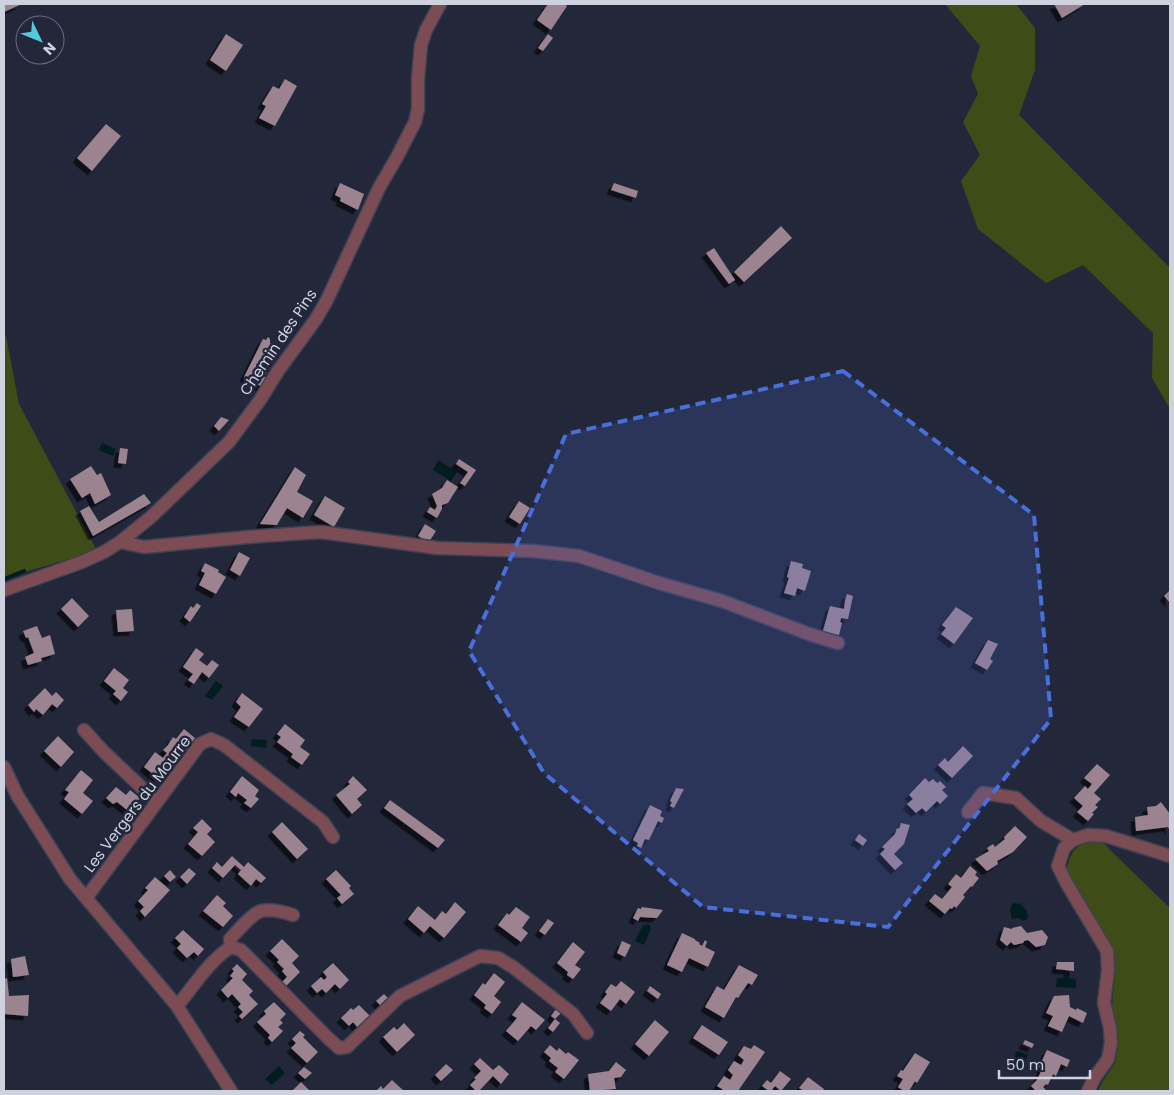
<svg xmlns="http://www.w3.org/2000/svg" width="1174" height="1095" font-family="Poppins,sans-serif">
<defs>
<filter id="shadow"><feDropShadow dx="-4.5" dy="4.5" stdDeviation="0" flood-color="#0009"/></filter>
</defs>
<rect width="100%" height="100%" fill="#23273a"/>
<path fill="#3e4d18" d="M945,4H1016L1035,28V70L1019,115L1170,268V409L1152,378L1153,333L1083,265L1046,283L978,229L961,181L980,155L963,122L978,94L971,76L980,46Z
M4,333L6,336L19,404L97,551L4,578Z
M1096,839L1105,844L1110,850L1170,908V1091H1098L1103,1081L1115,1063L1118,1047L1117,1032L1112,1007L1115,973L1114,955L1074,888L1066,870C1073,848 1074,846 1096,839Z"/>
<path fill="#011d1f" d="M102,443L116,449L113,456L99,450Z
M438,460L457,472L451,481L433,470Z
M216,681L223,686L212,700L205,696Z
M252,739L267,740L266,748L251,746Z
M1014,903L1019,904L1020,903L1027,911L1028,918L1024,921L1018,918L1012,919C1010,912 1009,907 1014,903Z
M647,924L650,925V928L651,929L644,945L635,941L643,925L645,926Z
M1064,975H1069L1070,978L1076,979V988L1056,987L1057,978H1063Z
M1019,1051L1028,1055L1020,1073L1011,1069L1016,1059L1015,1056L1016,1052Z
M279,1066L285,1073L272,1085L265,1079Z"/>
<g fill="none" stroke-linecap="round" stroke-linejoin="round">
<path stroke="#011d1f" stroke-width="4" d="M4,579L24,571"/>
</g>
<path fill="#9b8390" filter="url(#shadow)" d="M4,4H22L4,12Z
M548,4H564L567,6L551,30L537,20Z
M1054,4H1085L1062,18Z
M226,34L243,45L226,71L210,60Z
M548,34L553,38L543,51L538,48Z
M285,79L297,86L275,126L259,118L266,106L262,104L273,86L279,89Z
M106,124L121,136L92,171L77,158Z
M340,183L364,194L358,210L340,201L341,198L335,195Z
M614,183L638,191L636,198L611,190Z
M781,226L792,238L744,282L734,272Z
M714,248L735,280L729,284L706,253Z
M268,337L270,339V343L279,348L264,377L269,379L264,388L244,377L263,339L266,340Z
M221,417L229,420L219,431L214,426Z
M120,448L128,449L126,464L118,463Z
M459,459L476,470L465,486L460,483L468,472L456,464Z
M91,466L97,475L101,473L111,495L95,504L90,493L82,498L70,479Z
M295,467L306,475L297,492L313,501L303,518L287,508L277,525L260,524Z
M447,480L458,487L448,503L442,505V509L437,518L427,512L430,507L435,510L437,506L432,494L442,488Z
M144,494L151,503L93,536L80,511L89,506L99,522Z
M325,496L345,508L334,527L314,515Z
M519,501L530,508L520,524L509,517Z
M425,524L436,531L429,542L418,536Z
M239,552L250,558L240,576L230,570Z
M791,561L803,564L802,568L811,571L805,591L797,588L795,596L784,593L789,578L787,577Z
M205,563L219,570L218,572L226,577L216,594L199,585L205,573L201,571Z
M1170,590V603L1164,596Z
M847,594L853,596L848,619L841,618L840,622L842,623L839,635L823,631L830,606L844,609L845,601Z
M72,598L89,616L78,627L61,609Z
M197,603L201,606L190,622L184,617L191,606L193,608Z
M956,607L973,618L954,644L941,634L946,628L942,625Z
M132,609L134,631L118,632L116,610Z
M37,626L42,638L50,635L55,654L41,658L42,661L28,665L25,657L34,653L28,637L26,638L23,631Z
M988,640L998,644L990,659L993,661L987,670L975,663Z
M196,648L204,654L199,660L207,666L212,660L219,665L209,678L202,672L194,684L188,680L193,674L183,667Z
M114,668L129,680L123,688L128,692L121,701L113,694L116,691L104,681Z
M45,688L52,696L56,692L64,700L57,708L52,704L43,715L36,709L34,712L28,705Z
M242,693L263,709L249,727L234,717L241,707L236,702Z
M285,724L305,740L300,747L310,754L302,765L291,757L293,754L277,742L281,737L277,734Z
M184,729L195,738L171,769L167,766L158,778L144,767L155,752L163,758L167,753L163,750L168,745L173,737L176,739Z
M58,736L74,752L61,767L44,751Z
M963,746L973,756L952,778L938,765L945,758L948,762Z
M1097,764L1110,775L1094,793L1101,799L1095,805L1098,807L1092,813L1094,814L1088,821L1077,812L1083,806L1074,798L1085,786L1088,789L1092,784L1084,778Z
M81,770L93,780L83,793L93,801L82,814L64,799L69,792L65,790Z
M242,776L259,790L255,796L259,799L251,808L244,803L247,800L238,793L236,797L230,792Z
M353,776L367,790L357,799L362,805L352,814L336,795L350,784L348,782Z
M925,778L929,782L933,779L937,783L940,781L946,787L942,790L948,796L940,804L937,801L926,812L922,808L916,813L907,804L913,799L909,795Z
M116,787L126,795L130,790L140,798L137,804L134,801L127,810L117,802L113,804L106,798Z
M676,788L684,789L674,808L670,806L672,802L670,801Z
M390,800L445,840L438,848L384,808Z
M1161,802L1170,814V831L1168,827L1136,831L1135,817L1148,815L1147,807L1156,806Z
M650,805L662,811L660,816L664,818L662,823L658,821L649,840L645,839L641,848L637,846L638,843L633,840Z
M202,819L212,829L207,834L215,842L202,856L188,844L198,832L193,828Z
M282,822L308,849L297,859L272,832Z
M901,823L910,825L904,844L894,854L903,863L895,870L880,854L885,849L882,847L895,834L897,828L899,829Z
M1015,826L1027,837L1013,852L997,861L998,864L987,871L975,859L989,851L987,848L993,844L995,847L1005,839L1004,837Z
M859,834L867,840L863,846L855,840Z
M232,856L244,867L248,862L266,878L261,883L256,879L251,886L238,874L241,870L235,865L223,878L212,868L217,862L222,867Z
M970,866L977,872L975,875L979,878L972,887L971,886L963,895L965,897L956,908L954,906L952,909L950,908L945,914L929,901L935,894L942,899L952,887L948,884L956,874L961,878Z
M189,868L196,874L187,884L180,877Z
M170,870L176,877L170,882L164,876Z
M336,870L351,886L349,888L354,894L342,904L337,898L341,895L326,879Z
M155,877L170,890L145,917L140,911L144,907L138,901L148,890L145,888Z
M217,895L226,903L223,906L233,916L223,927L203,911Z
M455,902L466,912L444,938L430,926L424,933L408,919L418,906L435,920L442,911L446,914Z
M516,907L530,917L522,928L528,933L521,942L498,925L507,913L509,915Z
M642,907L663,910L657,918L640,917L638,921L633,918L638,908L641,909Z
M548,919L554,923L545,935L539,931Z
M1021,926L1027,933L1042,930L1048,937L1045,945L1036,947L1028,940L1024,941L1023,943L1014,945L1011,942L1007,946L1000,940L1004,927L1012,929V928Z
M183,930L204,949L198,956L194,952L187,958L177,948L181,944L175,938Z
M682,933L695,939V940L700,943L699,944L702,946L705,940L707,942L705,947L715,952L708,967L689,958L682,972L667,965Z
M282,939L299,956L292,963L300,972L286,986L282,982L287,977L282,971L284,969L277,962L279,960L270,951Z
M622,941L631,945L625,957L617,953Z
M573,942L585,952L575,965L581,969L573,979L567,975L568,972L557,963Z
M25,956L29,975L13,977L11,959Z
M1057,962H1074V971L1056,969Z
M333,963L349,980L340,989L335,984L326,993L322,989L317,993L311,986L321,977L324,980L327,977L323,972Z
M237,964L247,974L242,980L253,991L249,995L258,1004L242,1019L239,1016L243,1012L238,1007L241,1004L232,994L228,998L221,990L233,978L230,976L234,971L232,969Z
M739,965L758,975L752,985L748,983L738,998L736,997L724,1018L705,1007L717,986L724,990Z
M494,973L505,982L494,996L501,1002L492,1014L484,1008L486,1005L474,995L483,983L485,985Z
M7,978L9,996L29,995L28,1016L4,1014V979Z
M621,981L635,992L626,1004L620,999L611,1011L600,1003L607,994L605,992L611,984L616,987Z
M650,986L661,994L658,999L647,991Z
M384,994L389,999L381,1006L376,1001Z
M1069,995L1070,1007L1076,1010L1077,1008L1087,1013L1083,1023L1069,1016L1062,1032L1048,1026L1053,1016L1046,1013L1054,996Z
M274,1002L286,1014L280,1020L283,1023L278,1027L283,1031L272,1042L268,1038L270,1035L257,1022L266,1014L264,1011Z
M522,1002L545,1020L536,1030L531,1026L518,1041L506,1031L517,1018L512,1015Z
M359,1005L370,1016L358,1028L353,1022L349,1026L341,1018L351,1008L353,1010Z
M556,1009L561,1013L555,1019L560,1023L553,1032L548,1028L555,1019L551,1016Z
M655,1020L669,1032L649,1056L635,1044Z
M404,1023L415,1035L397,1052L383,1037L394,1027L397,1030Z
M702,1025L728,1042L719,1055L693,1038Z
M300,1031L305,1035L303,1037L318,1052L307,1063L291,1048L296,1043L292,1039Z
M1025,1040L1034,1044L1032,1048L1023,1044Z
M550,1045L557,1051L559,1048L566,1054L568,1052L579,1060L564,1079L555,1072L558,1068L549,1061L551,1058L544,1052Z
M754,1045L765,1052L738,1091H722L723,1090L722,1089L717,1086L724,1076L730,1080L733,1075L728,1070L734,1061L741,1065L744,1060L738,1055L744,1046L751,1049Z
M1047,1050L1070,1060L1067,1067L1061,1064L1056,1076L1053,1074L1048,1085L1046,1084L1043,1087L1046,1090L1045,1091H1036L1031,1086L1037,1080L1042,1069L1039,1067Z
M915,1053L930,1062L917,1083L915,1081L909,1091H904L898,1087L903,1079L897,1076L901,1070L903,1071Z
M480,1058L493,1070L499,1065L509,1074L501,1084L493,1076L479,1091H476L470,1085L476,1079L474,1078L481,1071L474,1064Z
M616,1062L626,1070L621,1077L614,1078L616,1089L590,1091L588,1074L609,1071Z
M446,1064L453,1070L441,1081L435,1075Z
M304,1067L312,1073L305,1079L298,1073Z
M780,1071L791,1079L781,1091L775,1086L771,1091H769L762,1086L767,1080L771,1083Z
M808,1077L824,1089L823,1091H804L799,1088Z
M392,1080L404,1091H376L381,1086L383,1089Z
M301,1082L310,1091H292Z"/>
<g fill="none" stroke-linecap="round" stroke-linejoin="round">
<defs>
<path id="minor" d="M120,542L144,547L248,537L321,532L437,548L533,551L579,556L659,583L722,601L809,634L838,643
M4,590L82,562L104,552L120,542L151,517L229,442L260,400L278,371L316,319L327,300L379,188L397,157L415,122L418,109V79L421,45L426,30L440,4
M84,730L104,752L157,802
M4,767L17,795L70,879L177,1006L231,1091
M968,812L983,793L1016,798L1041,821L1073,840
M86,898L200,744L211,739L224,745L323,822L333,837
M231,947L230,939C237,932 251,914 261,911C270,909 284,912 293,915
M177,1006C194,986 209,961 231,947L241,950L327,1037L339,1048L347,1047L400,996L480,956L498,958L513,967L573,1014L587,1033
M1088,1091L1095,1077L1108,1059L1111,1043L1110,1028L1104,1003L1108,970L1107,951L1067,884L1058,866L1064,848L1073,840L1088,835L1106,836L1170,856"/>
</defs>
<use href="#minor" stroke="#3e4254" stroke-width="15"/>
<use href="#minor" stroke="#7c4c54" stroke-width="12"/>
</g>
<path fill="#496fda" fill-opacity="0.2" stroke="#496fda" stroke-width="4" stroke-dasharray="10 6" stroke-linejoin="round" d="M843,371L1034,515L1051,719L888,927L703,907L544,773L469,651L566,434Z"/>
<g text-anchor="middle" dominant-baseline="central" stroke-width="5" stroke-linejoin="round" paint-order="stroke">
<g font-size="15" fill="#ced2de" stroke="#23273a">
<text transform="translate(278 342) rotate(-56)">Chemin des Pins</text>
<text transform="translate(137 804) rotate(-53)">Les Vergers du Mourre</text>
</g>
</g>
<rect width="1174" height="1095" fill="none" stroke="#ced2de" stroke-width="10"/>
<g transform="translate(40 40) rotate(133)"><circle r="24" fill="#23273a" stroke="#676b7c"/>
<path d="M0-4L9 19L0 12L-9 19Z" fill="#52cbd7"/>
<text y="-8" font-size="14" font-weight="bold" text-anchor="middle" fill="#ced2de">N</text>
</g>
<path d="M999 1070v8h91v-8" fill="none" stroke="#ced2de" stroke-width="2.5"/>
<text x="1006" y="1070" font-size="15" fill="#ced2de" stroke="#23273a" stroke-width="4" paint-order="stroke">50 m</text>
</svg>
